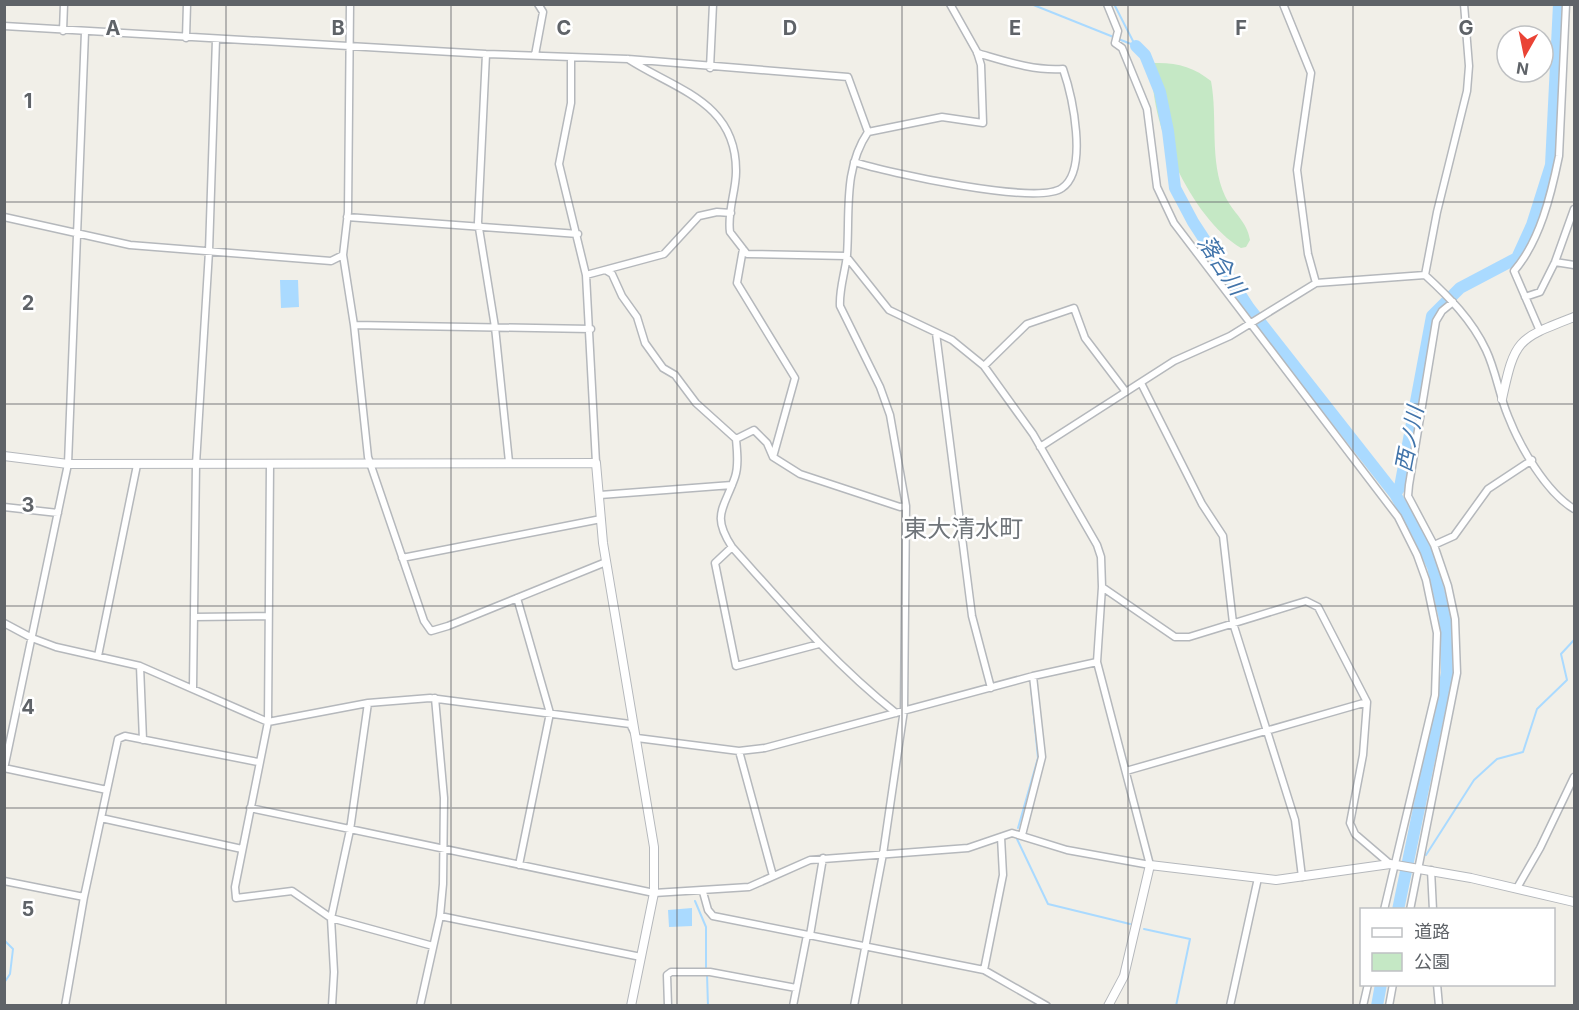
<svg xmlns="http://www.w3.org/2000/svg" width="1579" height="1010" font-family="Inter,'Noto Sans JP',sans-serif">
<rect width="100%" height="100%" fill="#f1efe8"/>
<path fill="#c5e8c5" d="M1153,63C1176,62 1194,67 1211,81C1218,118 1209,161 1225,196C1233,213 1247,221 1250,240L1246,247L1241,248C1191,218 1147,121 1153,63Z"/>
<path fill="#aadaff" d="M280,280H298L299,307L281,308Z
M692,908V926L669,927L668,910Z"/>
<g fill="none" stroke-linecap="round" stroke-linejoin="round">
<path stroke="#aadaff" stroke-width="2" d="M1031,4L1136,46
M1114,4L1135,45
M1018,828L1038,758L1031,686
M1017,839L1048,904L1130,924
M1426,855L1474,780L1497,759L1523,752L1537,709L1567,680L1561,654L1574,640
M695,901L706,927V968
M4,904V912
M1144,929L1190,939L1176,1006
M4,940L13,949L10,974L4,983
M707,974L708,1006"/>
<path stroke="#aadaff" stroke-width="12" d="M1136,46L1145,55L1160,92L1168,131L1175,188L1193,222L1249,308L1395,494L1418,534L1433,567L1445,619L1447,673L1398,910
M1395,494L1400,487L1432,316L1460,288L1517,258L1532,225L1551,165L1559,4
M1377,1006L1381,984"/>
<defs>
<path id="minor" d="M350,4L348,212L343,255L354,325L368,457L424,621L431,631L448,626L606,562
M1107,4L1118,31L1115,43L1122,48L1147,109L1157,187L1174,223L1398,517L1417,555L1426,580L1437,633L1435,695L1384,910
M1283,4L1311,73L1297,170L1308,254L1316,283
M4,26L486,54L628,59L848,77L868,132
M63,31L64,4
M186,38L187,4
M486,54L478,222L495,327L509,462
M535,55L543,12L538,4
M571,57V103L559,164L586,275L596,463
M710,68L713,4
M854,162C886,172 1038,206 1062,188C1089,170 1072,95 1063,69C1033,71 1005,61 977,53
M4,217L130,245L331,261L343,255
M347,217L578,234
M743,249L737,283L795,378L773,457
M1555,262L1574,265
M607,271L612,274L622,296L637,317L645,343L663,368L675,375L696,403L736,439C737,451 739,465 735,477C724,509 711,515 732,547C784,605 834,664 896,713
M586,275L664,254L699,216L717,212L731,213
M1425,275L1437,212L1467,91L1469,66L1464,4
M1525,297L1540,292L1555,262L1574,209
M354,325L591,329
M1540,331L1514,271C1540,241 1551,195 1559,156L1566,4
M936,333L972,616L991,688
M984,366L1027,324L1074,308L1085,338L1126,392
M1141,383L1202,504L1223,536L1233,623L1295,820L1302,877
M736,439L754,430L767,443L773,457L800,474L900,507L906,506
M1040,447L1174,361L1230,336L1316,283L1425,275C1449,297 1472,320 1486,350C1496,371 1499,395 1508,416C1520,447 1546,492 1574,509
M270,464L268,722L235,887L236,898L292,891L331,918L433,946
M600,495L732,485
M4,507L58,513
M1434,545L1454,536L1488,489L1532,460
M732,547L715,563L736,666L819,644
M402,558L601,519
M1102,587L1175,637H1189L1306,601L1318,607L1367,702L1363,755L1350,823L1355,834L1390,864
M517,598L550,713L519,865
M194,617L268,616
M4,623L32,638L56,647L140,666L268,722L368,703L430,698L630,724L637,738L739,751L765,748L1033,676L1097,662
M98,656L137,465
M140,666L143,740
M193,688L196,464L209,251L216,39
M739,751L773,876
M4,768L107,790
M4,769L68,464L85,32
M1126,771L1367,702
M250,808L654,893L749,887L810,860L968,848L1012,833L1067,850L1150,865L1097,662L1102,587L1101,557L1097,545L1033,434L984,366L952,340L889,310L846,256L747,254L730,232C727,212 736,191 736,172C737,102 676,90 628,59
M101,818L242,849
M1022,835L1042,757L1033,676
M1431,870L1433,910
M4,881L84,897
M1517,888L1540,848L1574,777
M703,892L708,910L713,916L984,970L1047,1006
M1410,910L1457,673L1455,619L1448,586L1434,545L1408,496L1409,485L1436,321L1442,311L1453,302
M440,916L641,957
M810,935L823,858
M984,970L1003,875L1001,837
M1437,984L1439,1006
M65,1006L84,897L118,739L125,736L258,762
M332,1006L334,972L331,918L350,830L368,703
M420,1006L440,916L443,884L444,798L435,698
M668,1006L667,975L671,972H710L796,988
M793,1006L807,935
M854,1006L883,854L904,710L906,506L890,415L880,387L840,306C839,289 845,273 847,255C850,213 843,169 868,132L942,117L983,123L981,65L977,52L950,4
M1230,1006L1258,878
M1363,1006L1368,984
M1389,1006L1393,984"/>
<path id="tertiary" d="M1502,399C1515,339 1517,339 1574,317
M4,456L68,464L596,463L603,543L654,847V893L631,1006
M1108,1006L1124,976L1150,865L1276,880L1390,864L1471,878L1574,902"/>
</defs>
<use href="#minor" stroke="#b5b8bc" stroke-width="9"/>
<use href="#tertiary" stroke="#b5b8bc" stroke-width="10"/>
<use href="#minor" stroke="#fff" stroke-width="6"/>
<use href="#tertiary" stroke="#fff" stroke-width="8"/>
</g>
<path fill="none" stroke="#5f6368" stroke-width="1.5" stroke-opacity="0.55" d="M226,4V1006M451,4V1006M677,4V1006M902,4V1006M1128,4V1006M1353,4V1006M4,202H1574M4,404H1574M4,606H1574M4,808H1574"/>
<g text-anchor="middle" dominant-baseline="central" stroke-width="5" stroke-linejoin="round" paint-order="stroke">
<g font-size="22" font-style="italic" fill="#4174aa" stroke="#fff">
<text transform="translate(1222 265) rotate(57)">落合川</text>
<text transform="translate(1409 439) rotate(-79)">西ノ川</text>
</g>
<g font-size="24" fill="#70757a" stroke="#fff">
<text x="963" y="528">東大清水町</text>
</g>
</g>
<g font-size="20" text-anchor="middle" font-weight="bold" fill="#5f6368" stroke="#fff" stroke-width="5" stroke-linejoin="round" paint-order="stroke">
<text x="113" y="35">A</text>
<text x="338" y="35">B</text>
<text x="564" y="35">C</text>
<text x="790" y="35">D</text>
<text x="1015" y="35">E</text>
<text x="1241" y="35">F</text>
<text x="1466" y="35">G</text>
<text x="28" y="108">1</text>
<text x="28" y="310">2</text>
<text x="28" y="512">3</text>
<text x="28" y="714">4</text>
<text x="28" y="916">5</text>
</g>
<rect width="1579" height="1010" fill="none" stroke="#5f6368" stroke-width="12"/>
<rect x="1360" y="908" width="195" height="78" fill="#ffffff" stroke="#bfc1c3" stroke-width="1.5"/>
<rect x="1372" y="928" width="30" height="9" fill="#ffffff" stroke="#bfc1c3" stroke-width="1.5"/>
<text x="1414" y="938" font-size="18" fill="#5f6368">道路</text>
<rect x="1372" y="953" width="30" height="18" fill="#c5e8c5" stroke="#bfc1c3" stroke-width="1.5"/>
<text x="1414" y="968" font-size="18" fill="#5f6368">公園</text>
<g transform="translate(1525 54) rotate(189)"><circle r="28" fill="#ffffff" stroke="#bfc1c3" stroke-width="1.5"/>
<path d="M0-4.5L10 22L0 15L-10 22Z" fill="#ea4335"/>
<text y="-9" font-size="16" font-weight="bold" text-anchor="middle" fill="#5f6368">N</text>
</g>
</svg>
